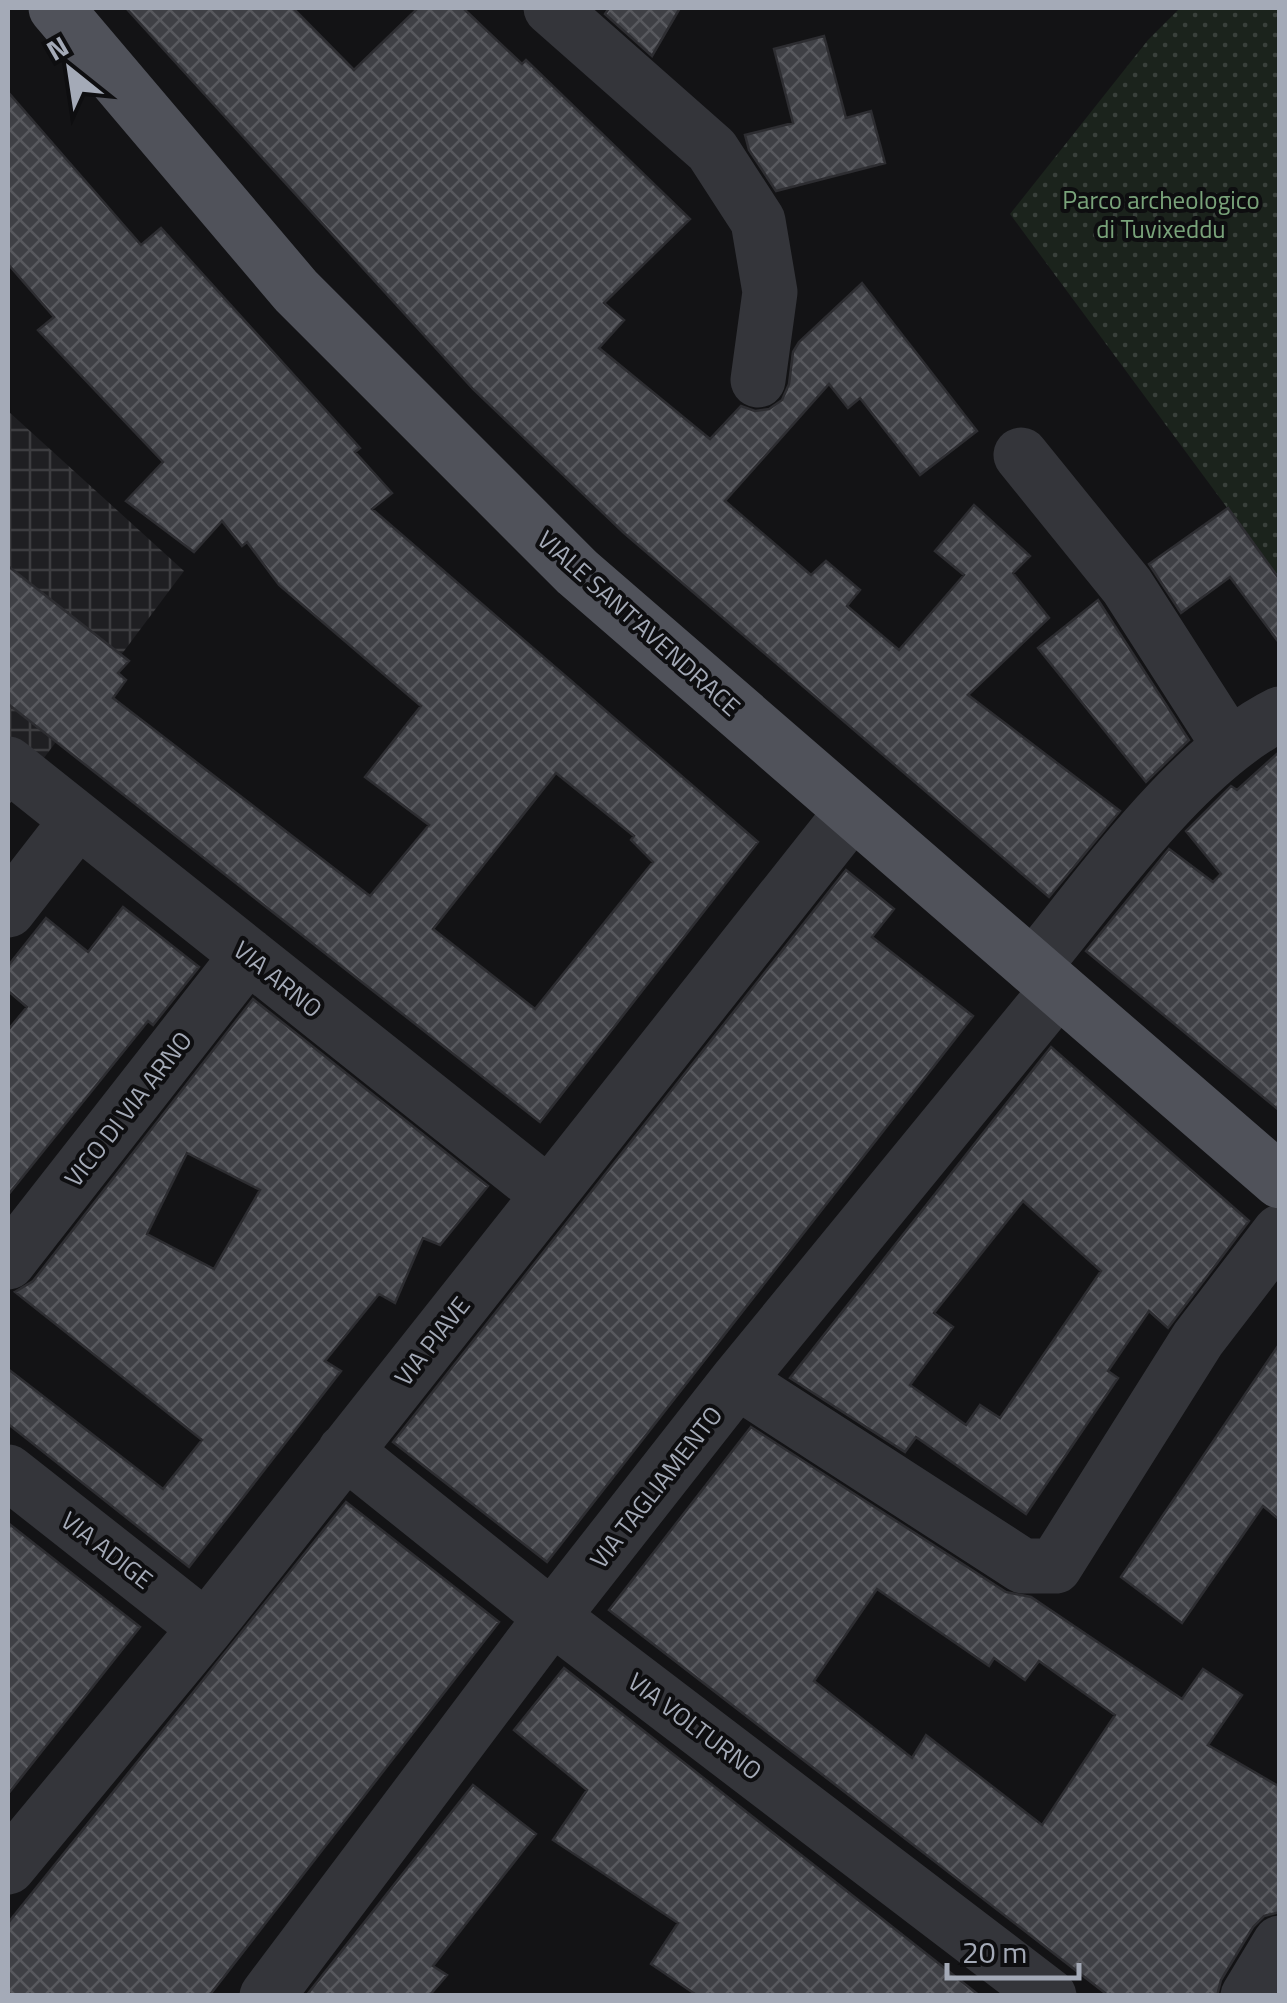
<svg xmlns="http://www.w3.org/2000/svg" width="1287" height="2003" font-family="'Titillium Web',sans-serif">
<defs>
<pattern id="industrial-grid" width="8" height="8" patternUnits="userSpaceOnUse" patternTransform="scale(2.5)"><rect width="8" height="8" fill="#1f1f22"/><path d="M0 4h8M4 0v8" fill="none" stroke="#3d3d40"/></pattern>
<pattern id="park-dots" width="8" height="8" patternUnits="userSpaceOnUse" patternTransform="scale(2.5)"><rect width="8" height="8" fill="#1b231c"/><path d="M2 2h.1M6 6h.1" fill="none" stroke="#39403b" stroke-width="1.8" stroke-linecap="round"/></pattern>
<pattern id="building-cross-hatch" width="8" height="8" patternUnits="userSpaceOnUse" patternTransform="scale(2.5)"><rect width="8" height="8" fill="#3f4045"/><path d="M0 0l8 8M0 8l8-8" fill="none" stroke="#58595e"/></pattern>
</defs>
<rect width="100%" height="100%" fill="#131315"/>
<path fill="url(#industrial-grid)" d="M8,411L184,571L8,806Z"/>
<path fill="url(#park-dots)" d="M1180,8H1279V578L1010,214L1148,40Z"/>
<path fill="url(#building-cross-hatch)" stroke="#2d2d31" stroke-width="2.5" fill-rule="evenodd" d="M126,8H293L354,70L418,8H463L522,64L526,60L690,219L604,303L624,320L599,348L710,439L741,406L755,411L769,409L782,400L789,384L793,352L799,342L862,283L977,431L920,475L860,398L848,408L829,384L725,501L811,575L826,561L860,590L847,606L899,650L964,575L935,551L974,505L1030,556L1013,573L1049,618L968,695L1120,811L1049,897L624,533L473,389Z
M609,8H680L652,56L605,14Z
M824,36L846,118L871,111L885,163L776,191L749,150L745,135L793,123L774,49Z
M8,92L141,245L161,228L360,448L355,452L392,493L372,509L758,842L540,1122L8,704V566L129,661L118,673L126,680L113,698L370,896L429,825L365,777L421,706L279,585L247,542L242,546L222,521L194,552L126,501L163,462L38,330L54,317L8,264ZM556,773L634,836L631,840L653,862L535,1009L433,929Z
M1228,508L1280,580V644L1230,577L1181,613L1149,564Z
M1098,600L1189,740L1146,782L1038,648Z
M1280,751V1111L1086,951L1169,849L1213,882L1221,874L1186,831L1231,786L1237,790Z
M846,870L894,909L872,937L973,1016L547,1562L393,1442Z
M123,907L199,967L153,1025L148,1021L8,1195V1030L27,1007L8,991V966L46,918L88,952Z
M253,999L488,1186L440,1245L423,1238L395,1303L379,1294L325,1361L341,1371L189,1567L8,1424V1369L163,1489L202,1440L15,1292L33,1281ZM187,1153L260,1190L214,1269L147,1234Z
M1051,1047L1249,1221L1168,1328L1149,1311L1108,1371L1118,1378L1026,1514L916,1437L905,1452L790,1378ZM1023,1201L1101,1271L1000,1418L980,1405L966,1425L910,1385L953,1327L934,1313Z
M1280,1343V1520L1263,1506L1182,1623L1121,1577Z
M751,1427L1006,1592L1031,1597L1182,1699L1203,1669L1242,1695L1208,1745L1280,1787V1912L1264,1916L1253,1927L1221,1980L1217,1996H1109L609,1610ZM877,1589L989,1666L994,1658L1025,1680L1039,1661L1115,1715L1042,1825L926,1735L912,1758L814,1681Z
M346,1502L499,1622L209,1996H8V1923Z
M8,1523L140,1627L8,1794Z
M564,1668L980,1996H698L651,1964L678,1923L553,1840L587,1790L514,1730Z
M473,1785L536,1834L433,1966L447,1975L429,1996H306Z"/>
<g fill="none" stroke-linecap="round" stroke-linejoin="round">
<path stroke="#34353a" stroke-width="55" d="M551,8L712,150L758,221L770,292L758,380
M1021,455L1127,586L1229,745
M8,764L548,1194
M8,910L78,820
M1033,967C1099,887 1187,760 1280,714
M8,1262L248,955
M737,1381L1023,1566H1055L1198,1339L1280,1232
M345,1451L552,1617L1049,1996
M8,1472L206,1628
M8,1867L206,1628L852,812
M267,1996L552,1617L737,1381L1058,989
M1248,1996L1280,1943"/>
<path stroke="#50525a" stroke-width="55" d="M56,8L296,291L577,572L1280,1181"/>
</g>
<g text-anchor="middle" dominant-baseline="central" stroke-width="8" stroke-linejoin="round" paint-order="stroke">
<g font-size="25" fill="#79a37a" stroke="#0e0e10">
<text x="1161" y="200">Parco archeologico<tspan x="1161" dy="29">di Tuvixeddu</tspan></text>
</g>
<g font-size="25" fill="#a4aab7" stroke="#0e0e10">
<text transform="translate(639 623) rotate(42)">VIALE SANT'AVENDRACE</text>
<text transform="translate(278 979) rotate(39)">VIA ARNO</text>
<text transform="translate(128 1109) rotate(-52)">VICO DI VIA ARNO</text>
<text transform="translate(432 1341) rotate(-52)">VIA PIAVE</text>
<text transform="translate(656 1487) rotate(-52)">VIA TAGLIAMENTO</text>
<text transform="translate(107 1550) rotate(38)">VIA ADIGE</text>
<text transform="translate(695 1726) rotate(37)">VIA VOLTURNO</text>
</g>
</g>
<rect width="1287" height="2003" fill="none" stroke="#a4aab7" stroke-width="20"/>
<g transform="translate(70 70) rotate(330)" stroke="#0e0e10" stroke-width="8" paint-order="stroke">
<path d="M0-8L18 38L0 25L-18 38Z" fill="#a4aab7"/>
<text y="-15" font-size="28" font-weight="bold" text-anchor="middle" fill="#a4aab7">N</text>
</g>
<path d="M947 1963v15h132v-15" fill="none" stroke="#a4aab7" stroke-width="5"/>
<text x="962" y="1963" font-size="30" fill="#a4aab7" stroke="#0e0e10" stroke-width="8" paint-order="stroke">20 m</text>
</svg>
